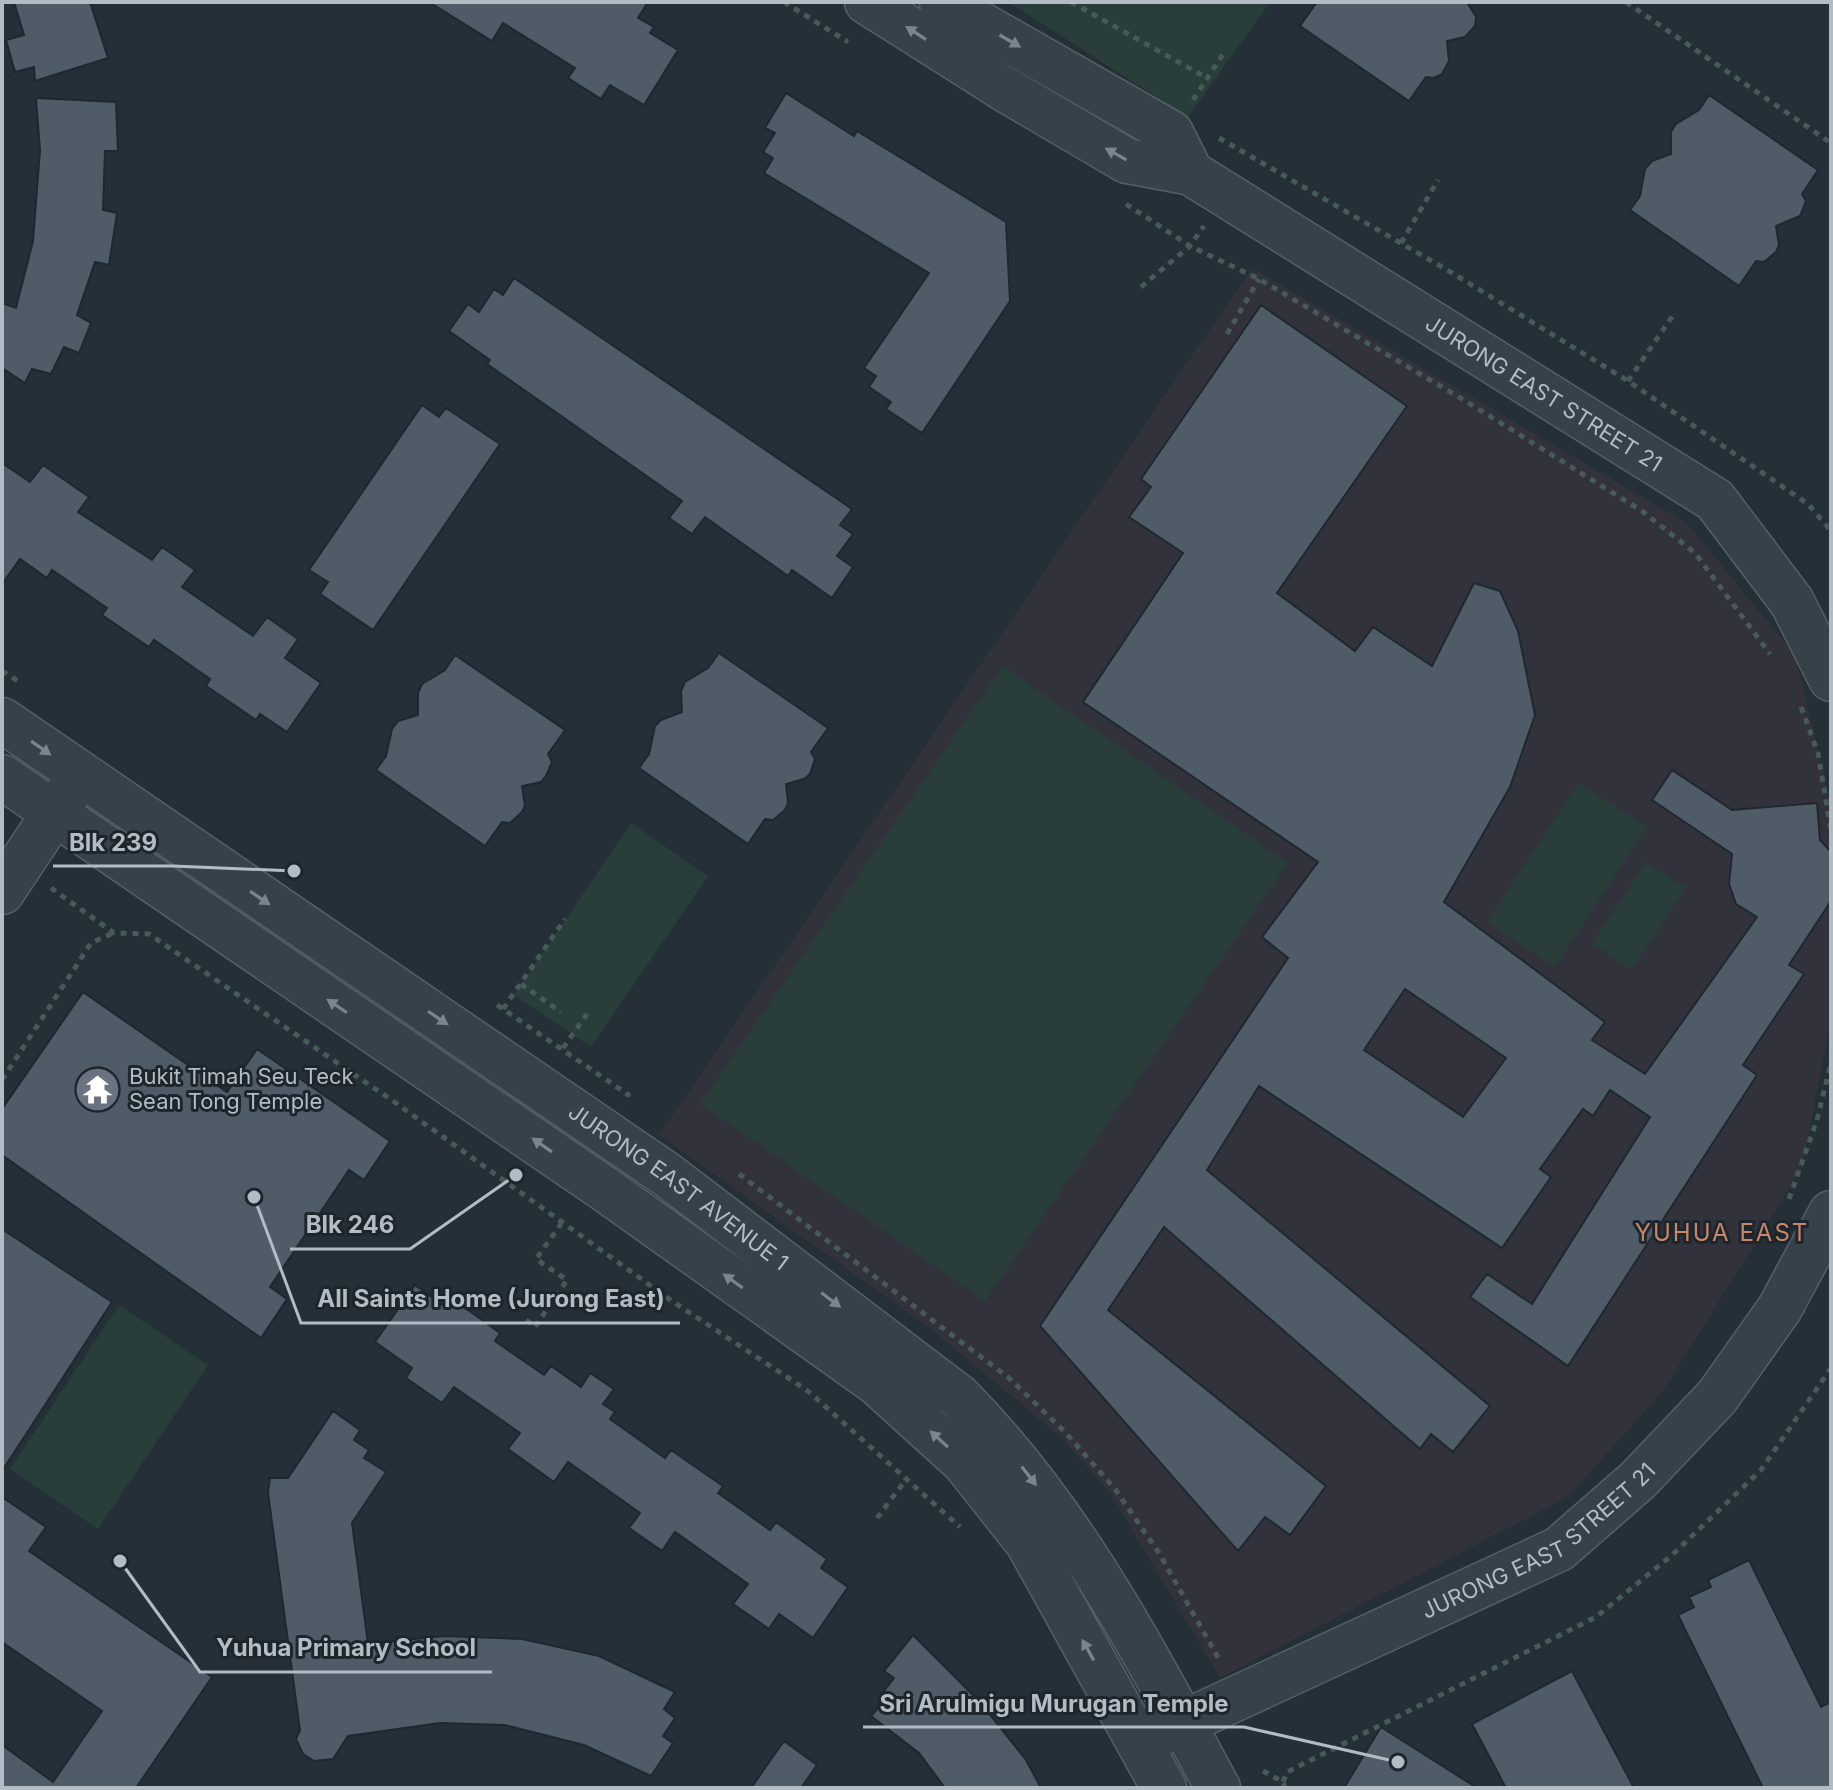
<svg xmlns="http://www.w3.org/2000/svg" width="1833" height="1790" font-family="Inter,sans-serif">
<rect width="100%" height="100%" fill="#242f38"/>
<path fill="#32323d" d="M1252,268L1687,523L1795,655L1831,805V1018L1802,1168L1663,1391L1568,1497L1220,1678L1111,1494L1062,1438L931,1329L659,1135Z"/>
<path fill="#293d3b" d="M1008,2H1270L1188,117Z
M1003,666L1288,863L985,1301L700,1104Z
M1579,783L1647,827L1555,967L1487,922Z
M631,823L708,876L591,1047L514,995Z
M1646,862L1686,888L1632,970L1592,943Z
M119,1305L208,1365L98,1529L10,1469Z"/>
<path fill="#4f5c67" stroke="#1e282f" stroke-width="2" fill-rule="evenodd" d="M14,2H90L108,58L35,81L34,67L15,72L6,40L24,35Z
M429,2H648L638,18L654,27L650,33L678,50L644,105L610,85L601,99L568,78L575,68L503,23L492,41Z
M1317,2H1467L1476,17L1475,26L1465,37L1447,41L1449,61L1442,74L1434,78L1426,77L1409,101L1300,26Z
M786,93L854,136L857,131L1006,222L1010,301L922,433L886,409L891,402L869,387L876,376L864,368L929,273L764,173L773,158L763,152L775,133L765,128Z
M1709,95L1818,170L1802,194L1806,201L1800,216L1776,226L1779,245L1776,252L1764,262L1756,261L1739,286L1630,210L1640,196L1645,169L1652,161L1671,154V132L1676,124L1699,110Z
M36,98L116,102L118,151H105L103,210L117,213L109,265L95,262L77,315L91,323L79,353L64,347L51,374L32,369L25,383L2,368V303L16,308L33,241L40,150Z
M514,278L852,509L840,525L853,534L837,556L853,567L832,598L792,570L788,576L705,517L692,534L669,518L682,501L487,364L490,360L449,331L468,304L479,312L494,289L503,295Z
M1261,305L1407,406L1277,593L1355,651L1373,627L1432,666L1474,583L1500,591L1518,631L1535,715L1510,787L1444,902L1605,1022L1592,1040L1645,1074L1757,917L1736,904L1729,884L1732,854L1652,800L1672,770L1732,810L1817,803L1820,840L1831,852V901L1789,965L1804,974L1743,1065L1757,1075L1568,1366L1470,1297L1487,1274L1532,1304L1650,1117L1610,1090L1593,1116L1583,1109L1540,1169L1551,1177L1502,1248L1259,1086L1207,1170L1490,1406L1453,1452L1431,1434L1420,1449L1164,1227L1108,1310L1326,1486L1290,1535L1265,1517L1238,1551L1040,1326L1288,958L1262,937L1318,862L1083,702L1183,553L1129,517L1151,487L1141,479ZM1405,989L1506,1058L1463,1117L1364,1050Z
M422,405L439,417L446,408L500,444L373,630L320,594L328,582L309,570Z
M2,463L30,482L43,465L89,497L78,512L152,560L162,547L195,570L182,587L253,636L267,617L298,639L285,658L321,683L287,732L260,714L256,720L206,686L210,679L154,640L149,647L102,615L107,608L52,570L47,578L20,559L2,584Z
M719,653L828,728L811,752L815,759L810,774L804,779L786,784L788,803L785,810L773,820L765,819L748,844L639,768L649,754L655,726L661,720L682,712L681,691L685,682L708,668Z
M455,655L565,730L548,754L552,762L546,776L541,782L522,786L525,806L522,812L510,823L502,822L485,846L376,770L386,756L392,729L398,721L418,715V693L422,684L445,670Z
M83,992L227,1092L257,1049L390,1141L364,1180L349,1170L270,1287L287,1299L261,1338L2,1155V1109Z
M2,1229L112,1302L2,1471Z
M415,1285L443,1305L448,1298L471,1312L500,1333L495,1341L544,1375L551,1366L581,1387L590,1373L614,1389L603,1404L615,1412L610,1419L665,1458L671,1450L723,1486L718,1493L770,1530L776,1522L827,1559L821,1568L848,1587L813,1638L779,1614L769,1629L733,1604L748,1584L675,1532L662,1551L629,1528L640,1513L568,1462L554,1482L508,1449L520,1433L454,1387L442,1403L406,1378L412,1368L375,1342Z
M333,1411L360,1430L354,1440L369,1450L364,1458L386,1472L352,1523L368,1644L444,1636L522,1639L599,1656L675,1692L664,1709L675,1718L663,1736L673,1743L651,1776L584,1745L505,1725L440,1723L348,1736L333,1759L314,1761L303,1754L296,1739L300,1730L268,1493L270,1478H288Z
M2,1497L46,1527L29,1551L212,1677L136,1788H2V1745L53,1782L102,1711L2,1642Z
M1749,1560L1821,1707L1831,1702V1788H1763L1678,1615L1694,1607L1689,1597L1711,1587L1708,1580Z
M913,1635L979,1701L1026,1760L1041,1788H945L919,1753L871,1716L886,1699L881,1695L894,1678L884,1671Z
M1572,1671L1634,1788H1506L1472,1724Z
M1381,1727L1477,1788H1344Z
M784,1741L817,1765L801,1788H751Z"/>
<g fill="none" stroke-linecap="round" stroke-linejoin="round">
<defs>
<g id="minor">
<path id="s1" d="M867,2L1006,90L1127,161L1191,173L1715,500L1792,602L1831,679"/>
<path d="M942,2L1171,133L1191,173"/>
<path id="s2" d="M2,720L666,1174L959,1397C1071,1510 1143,1649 1218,1788"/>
<path d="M2,777L606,1190L877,1383L964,1462L1028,1543L1164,1788"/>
<path d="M2,892L69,791"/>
<path id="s3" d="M1157,1735L1559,1549L1638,1480L1717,1397L1780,1308L1831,1213"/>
</g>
</defs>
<use href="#minor" stroke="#555f66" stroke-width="47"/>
<path stroke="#475a59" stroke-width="5" stroke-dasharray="6 6" stroke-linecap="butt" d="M784,2L848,42
M1071,2L1207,78
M1626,2L1831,143
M1193,100L1225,51
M1219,138L1449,271L1628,381L1808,504L1831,531
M1126,204L1190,246L1259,279L1459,397L1642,511L1695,553L1770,654
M1401,243L1438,180
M1141,287L1190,246L1204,226
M1227,334L1259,279
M1628,381L1674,314
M2,671L18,681
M1801,707L1818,753L1831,830
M51,888L114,933L149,934L393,1101L672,1301L808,1391L960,1527
M521,984L561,1012
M497,1005L630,1096
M503,1009L565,919
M563,1048L587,1014
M2,1080L91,943L113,933
M739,1174L1009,1378L1065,1432L1115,1489L1159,1553L1220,1661
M1789,1199L1817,1120L1831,1063
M526,1320L535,1327L567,1280L536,1259L561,1224
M877,1518L908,1477
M1263,1771L1283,1782L1285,1788
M1283,1782L1287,1772L1596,1617L1671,1556L1761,1470L1831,1368"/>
<use href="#minor" stroke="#374149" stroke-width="44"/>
</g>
<defs><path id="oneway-solid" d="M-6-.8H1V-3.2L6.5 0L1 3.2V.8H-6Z" transform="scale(2)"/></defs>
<g fill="#7b858d">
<use href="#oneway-solid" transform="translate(916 33) rotate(-147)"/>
<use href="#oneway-solid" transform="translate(1010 41) rotate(30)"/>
<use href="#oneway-solid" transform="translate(1116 154) rotate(-151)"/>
<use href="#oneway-solid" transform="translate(41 748) rotate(35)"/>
<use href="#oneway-solid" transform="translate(260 898) rotate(34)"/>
<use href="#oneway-solid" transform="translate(337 1006) rotate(-146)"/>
<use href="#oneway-solid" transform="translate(438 1018) rotate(34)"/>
<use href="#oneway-solid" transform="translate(542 1145) rotate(-145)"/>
<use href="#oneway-solid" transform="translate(733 1281) rotate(-144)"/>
<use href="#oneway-solid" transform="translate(831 1300) rotate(37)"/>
<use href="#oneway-solid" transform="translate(939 1439) rotate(-138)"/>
<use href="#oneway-solid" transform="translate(1029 1476) rotate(52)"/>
<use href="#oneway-solid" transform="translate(1088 1650) rotate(-119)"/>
</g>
<defs>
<symbol id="temple-disc" viewBox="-11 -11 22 22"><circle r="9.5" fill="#6b7280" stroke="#1d262d"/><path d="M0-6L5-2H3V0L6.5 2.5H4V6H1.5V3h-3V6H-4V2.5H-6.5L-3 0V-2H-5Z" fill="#fff"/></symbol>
</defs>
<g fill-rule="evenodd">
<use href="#temple-disc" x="72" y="1064" width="51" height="51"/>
</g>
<g text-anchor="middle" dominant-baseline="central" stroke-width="6" stroke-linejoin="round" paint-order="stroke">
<g font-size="22" fill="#b2bcc5" stroke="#1d262d">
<text stroke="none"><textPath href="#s1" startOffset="786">JURONG EAST STREET 21</textPath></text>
<text stroke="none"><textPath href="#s2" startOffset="822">JURONG EAST AVENUE 1</textPath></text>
<text stroke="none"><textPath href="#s3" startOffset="430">JURONG EAST STREET 21</textPath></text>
</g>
<g font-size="22" fill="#b2bcc5" stroke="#1d262d" text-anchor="start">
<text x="129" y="1076">Bukit Timah Seu Teck<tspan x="129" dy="25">Sean Tong Temple</tspan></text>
</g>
<g font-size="24" letter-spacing="2" fill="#c98568" stroke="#1d262d">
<text x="1722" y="1232">YUHUA EAST</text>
</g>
</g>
<path fill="none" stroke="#b2bcc5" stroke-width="3" d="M294 871L173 866H53M516 1175L410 1249H290M254 1197L301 1323H680M120 1561L200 1672H492M1398 1762L1244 1727H863"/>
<g fill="#b2bcc5" stroke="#1d262d" stroke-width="3">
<circle cx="294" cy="871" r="8"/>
<circle cx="516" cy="1175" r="8"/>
<circle cx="254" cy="1197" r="8"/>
<circle cx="120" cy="1561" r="8"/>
<circle cx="1398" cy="1762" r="8"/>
</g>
<g font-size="24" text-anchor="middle" font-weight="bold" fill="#b2bcc5" stroke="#1d262d" stroke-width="6" stroke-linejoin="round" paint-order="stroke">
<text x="113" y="851">Blk 239</text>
<text x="350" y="1233">Blk 246</text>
<text x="491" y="1307">All Saints Home (Jurong East)</text>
<text x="346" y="1656">Yuhua Primary School</text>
<text x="1054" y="1712">Sri Arulmigu Murugan Temple</text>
</g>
<rect width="1833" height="1790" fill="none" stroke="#b2bcc5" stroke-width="8"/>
</svg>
